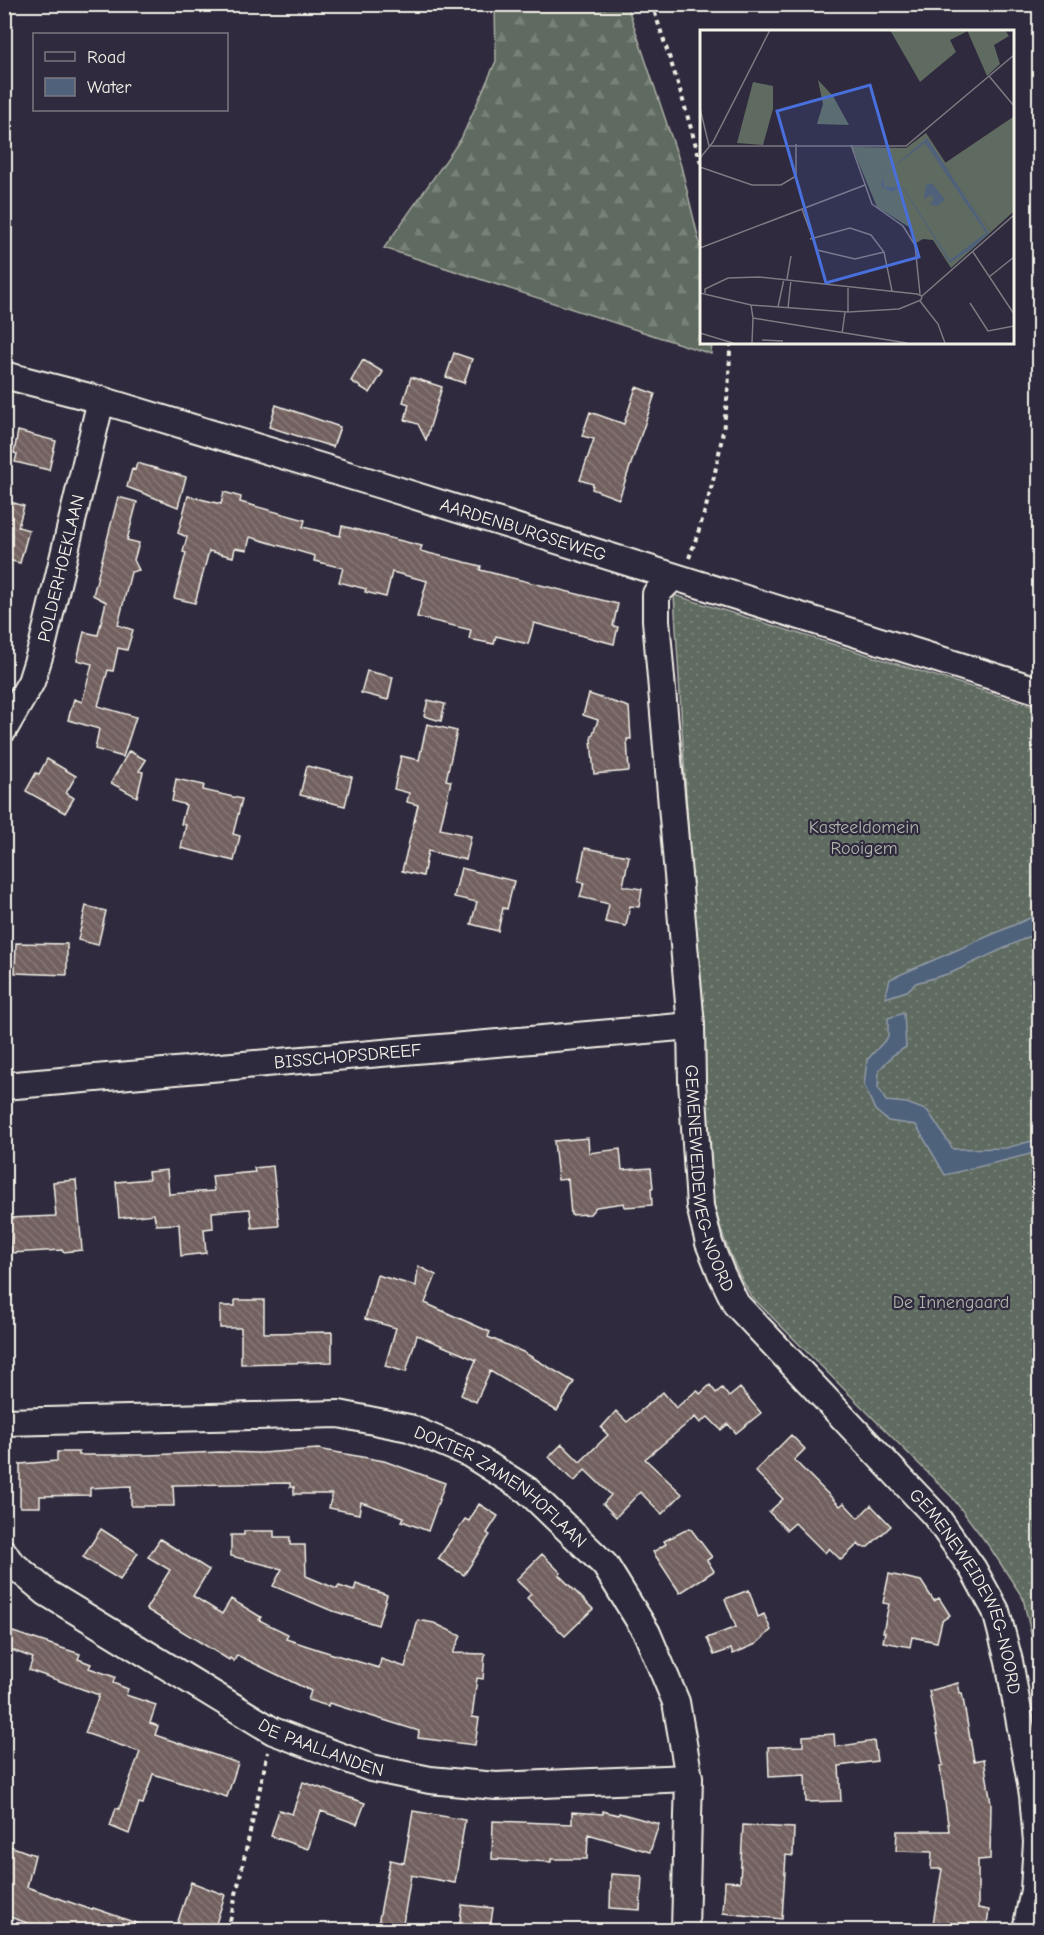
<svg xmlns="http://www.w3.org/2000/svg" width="1044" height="1935" font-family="'Comic Neue',sans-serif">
<defs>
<pattern id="forest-firs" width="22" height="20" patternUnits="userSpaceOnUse" patternTransform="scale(1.5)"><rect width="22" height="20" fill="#5f6b60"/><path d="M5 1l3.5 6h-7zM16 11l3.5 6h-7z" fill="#778177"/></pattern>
<pattern id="garden-dots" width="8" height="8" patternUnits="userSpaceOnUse" patternTransform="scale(1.5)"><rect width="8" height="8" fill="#5f6b60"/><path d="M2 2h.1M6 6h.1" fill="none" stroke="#778177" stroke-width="1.8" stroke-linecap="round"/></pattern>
<pattern id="building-back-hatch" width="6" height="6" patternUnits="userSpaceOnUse" patternTransform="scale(1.5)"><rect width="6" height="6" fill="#71605e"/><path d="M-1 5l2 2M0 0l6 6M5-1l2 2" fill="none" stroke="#867775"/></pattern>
</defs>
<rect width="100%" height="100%" fill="#2f2a3d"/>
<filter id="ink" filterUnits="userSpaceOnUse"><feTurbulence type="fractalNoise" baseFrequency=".0167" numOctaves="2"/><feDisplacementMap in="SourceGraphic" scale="12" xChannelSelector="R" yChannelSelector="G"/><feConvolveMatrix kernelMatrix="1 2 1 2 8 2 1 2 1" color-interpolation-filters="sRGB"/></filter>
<g filter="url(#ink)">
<path fill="url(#forest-firs)" stroke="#aaaea4" stroke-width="1.5" d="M495,5H627L681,166L702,253V342H712L711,354L384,248L461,139L496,61Z"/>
<path fill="url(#garden-dots)" stroke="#aaaea4" stroke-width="1.5" d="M674,595L1039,708V1687L1035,1651L1023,1598L991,1549L952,1497L751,1296C728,1257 715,1219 709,1175Z"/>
<path fill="#50627b" stroke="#929ba7" stroke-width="1.5" d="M1039,914V932L951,973L916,983L907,991L885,998L890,979Z
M904,1013L906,1047L893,1055L879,1070L878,1087L886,1101L907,1103L928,1111L953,1149L1006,1148L1039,1139V1152L945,1175L916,1125L888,1121L875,1110L864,1085L867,1060L888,1037V1018Z"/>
<path fill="url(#building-back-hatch)" stroke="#f4f1e8" stroke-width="1.5" d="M454,353L472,359L464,383L446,377Z
M363,360L383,372L370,393L351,381Z
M411,377L442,387L426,440L418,424L405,420L409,404L403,402Z
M636,387L655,394L619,499L592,489L593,484L580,480L594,439L582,436L590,412L624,424Z
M276,405L340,427L333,447L269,427Z
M18,431L56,441L49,470L15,462L17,454L14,453Z
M137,463L186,477L178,507L127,487L132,469L135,470Z
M224,492L241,497L240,502L305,520L303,527L340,536L342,526L422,546L420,551L481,566L480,570L618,604L613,626L618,627L614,644L534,623L528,644L496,636L494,644L469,639L471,630L417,617L427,581L392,572L386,597L365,592L366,589L339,582L343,568L314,561L315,556L250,537L247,550L235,548L233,557L209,551L195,603L174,598L186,553L183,552L187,537L178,533L188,496L221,504Z
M118,497L137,502L127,540L139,543L134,560L139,570L131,572L118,625L133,630L127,650L118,648L113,671L108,670L98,706L136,717L123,757L95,749L99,729L68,720L74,699L82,702L92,664L77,660L84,632L98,635L106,602L93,595Z
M4,500L24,506L18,527L29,530L20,563L4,559Z
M367,671L393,677L388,700L361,693Z
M589,694L629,707L631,739H627L629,771L594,774L591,739L598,720L583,715Z
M428,700L445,704L441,721L424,716Z
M427,724L457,731L446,780L451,781L440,829L471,836L466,860L428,851L423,876L402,871L418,805L407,802L409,793L394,789L401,756L419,760Z
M129,751L146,760L139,771L143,772L137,797L111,783Z
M47,759L76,776L66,793L74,798L65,813L26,791L36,773L39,774Z
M307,766L352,777L345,806L300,795Z
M176,779L204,785L203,790L242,799L233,834L240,836L234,861L181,848L186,825L181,824L186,805L172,801Z
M585,848L629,856L623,886L642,889L639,907L630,906L626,926L605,922L609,904L580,897L584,883L578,882Z
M461,868L514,881L507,909L503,908L498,931L471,924L477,902L454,897Z
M86,906L106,911L98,945L78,940Z
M16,943L67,944V975L15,973Z
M588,1138L589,1153L620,1149L622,1170L651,1168L653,1188H651L652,1205L625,1207L624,1203L596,1207L590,1214L571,1215L568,1179L558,1180L554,1141Z
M273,1166L279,1226L252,1228L250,1209L212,1212L213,1228L204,1229L206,1253L181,1256L179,1224L156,1225L154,1214L119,1218L116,1182L149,1179L148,1172L167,1170L169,1194L214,1191L212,1176L255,1172L254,1168Z
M76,1180L82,1250L63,1252L62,1250L11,1253L8,1218L56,1216L53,1182Z
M418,1266L436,1275L425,1303L490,1332L488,1337L523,1352L574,1382L557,1411L490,1371L476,1402L461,1395L476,1360L417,1335L406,1372L385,1366L396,1328L365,1319L377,1275L416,1286Z
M235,1300H264V1333L332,1332V1362L241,1364V1328H220V1306H235Z
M710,1385L716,1393L722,1388L729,1397L740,1388L761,1413L736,1433L728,1424L721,1430L708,1417L700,1423L695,1417L645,1459L682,1494L662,1514L640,1492L616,1517L603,1504L611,1495L585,1470L574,1482L549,1457L562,1444L580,1462L608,1435L601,1428L616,1411L627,1422L663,1392L676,1408L697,1390L700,1394Z
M791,1435L805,1449L794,1460L840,1506L844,1503L858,1518L871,1505L891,1526L868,1547H861L858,1544L841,1560L829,1548L825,1553L795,1523L787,1530L769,1512L783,1499L755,1471Z
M318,1449L384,1461L445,1483L428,1531L402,1521L404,1517L361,1502L359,1514L329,1508L332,1494H294V1487H290V1483L173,1485L174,1506H131V1486L90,1488V1495L40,1496V1507H20V1464L57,1461V1452H79V1455H148L220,1452L261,1453Z
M479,1504L498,1516L487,1533L490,1535L464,1575L438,1559L465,1519L469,1521Z
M690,1528L712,1557L707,1560L714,1571L680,1593L653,1552L666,1544L664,1541Z
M101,1529L138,1553L120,1580L83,1557Z
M244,1531H274V1537H290V1545H305L306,1576L337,1589L339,1586L354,1591L356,1584L387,1595L378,1625L330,1610L273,1586L282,1569L231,1556V1535H244Z
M160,1539L209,1570L193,1596L222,1614L231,1599L261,1617L259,1620L288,1634L286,1639L323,1651L379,1668L381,1659L405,1667L418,1620L434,1623L461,1636L453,1653L485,1654L483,1679L477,1678L472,1717L479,1718L475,1745L418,1738L419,1731L329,1703L328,1706L308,1700L311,1691L237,1655L234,1661L230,1658L229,1660L146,1609L170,1570L148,1557Z
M542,1554L561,1573L559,1575L593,1609L565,1636L527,1598L531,1594L516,1580Z
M889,1574L921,1581L934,1601L939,1598L950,1615L942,1621L937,1642L912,1637L910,1647L883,1642L885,1632H883L889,1604L883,1603Z
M749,1590L758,1617L764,1614L771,1630L756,1644L733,1654L731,1649L714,1655L707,1638L736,1627L725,1599Z
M4,1629L80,1654L78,1659L91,1664L89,1668L115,1677L113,1683L128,1689L126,1695L156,1705L150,1723L158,1726L155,1735L238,1763L227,1797L153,1774L143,1804L139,1803L129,1834L110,1826L116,1808L119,1809L140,1752L85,1733L99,1695L29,1670L33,1658L4,1647Z
M958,1683L960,1693H962L974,1761L984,1759L991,1804L990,1859L978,1860V1908L989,1910L986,1930H932L942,1869H931L932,1852L896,1851L897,1831H949L940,1766L943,1765L929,1691Z
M834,1734L835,1747L874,1741L877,1761L839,1766L841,1801L806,1802L805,1775L769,1777L768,1747L803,1746V1736Z
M303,1782L365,1803L357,1824L321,1811L308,1849L271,1836L279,1810L292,1814Z
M413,1811L465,1820L455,1883L411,1875L402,1930H377L390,1860L404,1863Z
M603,1811L618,1815L619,1813L659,1824L650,1852L588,1834L587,1859H551V1862L492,1859L493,1821L572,1824V1812L603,1814Z
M743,1825L794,1828L793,1856L786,1855L782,1919L723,1913L725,1881L740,1882Z
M4,1844L35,1855L27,1887L92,1910L93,1908L108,1913L150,1928V1930H48L4,1915Z
M611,1874L642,1876L640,1910L610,1908Z
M191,1882L225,1895L214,1930H175Z
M462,1905L493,1908L490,1930H459Z"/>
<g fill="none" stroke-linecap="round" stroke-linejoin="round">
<defs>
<g id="minor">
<path id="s1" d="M4,375L101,400L384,486L1040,691"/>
<path id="s2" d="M673,577L656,594V620L691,1026L692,1081L700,1206L709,1243L721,1273L736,1304L935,1515L973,1569L996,1611L1009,1661L1033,1795L1037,1842L1034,1890L1026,1930"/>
<path id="s3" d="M4,729L31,682L42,647L101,400"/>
<path id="s4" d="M4,1086L691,1026"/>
<path id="s5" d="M4,1422L339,1414L409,1428L470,1454L527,1490L605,1565L647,1633L676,1702L689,1778L685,1930"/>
<path id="s6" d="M4,1553L9,1561L47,1593L273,1731L371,1768L430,1780L496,1786L689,1778"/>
</g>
</defs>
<use href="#minor" stroke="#f4f1e8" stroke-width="30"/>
<path stroke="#f4f1e8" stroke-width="4" stroke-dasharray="4.5 4.5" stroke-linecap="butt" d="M652,4L680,90L702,167
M689,558C715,489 730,416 730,342
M228,1930L268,1752"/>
<use href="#minor" stroke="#2f2a3d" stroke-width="26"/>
</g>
</g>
<g text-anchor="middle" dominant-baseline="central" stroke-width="4.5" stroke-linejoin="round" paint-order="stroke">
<g font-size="18" fill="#f4f1e8" stroke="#2f2a3d">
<text stroke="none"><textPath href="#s1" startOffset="542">AARDENBURGSEWEG</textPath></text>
<text stroke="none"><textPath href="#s3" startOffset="172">POLDERHOEKLAAN</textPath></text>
<text stroke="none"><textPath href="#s4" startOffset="345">BISSCHOPSDREEF</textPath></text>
<text stroke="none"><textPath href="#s2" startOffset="612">GEMENEWEIDEWEG-NOORD</textPath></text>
<text stroke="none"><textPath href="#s5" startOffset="516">DOKTER ZAMENHOFLAAN</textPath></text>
<text stroke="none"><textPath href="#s2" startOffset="1116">GEMENEWEIDEWEG-NOORD</textPath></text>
<text stroke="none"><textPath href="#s6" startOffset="375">DE PAALLANDEN</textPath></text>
</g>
<g font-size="18" fill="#b1b5ab" stroke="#2f2a3d">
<text x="864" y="827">Kasteeldomein<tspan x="864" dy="21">Rooigem</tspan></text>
<text x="951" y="1302">De Innengaard</text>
</g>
</g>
<g transform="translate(700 30)">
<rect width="314" height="314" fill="#2f2a3d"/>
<path d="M190,0H265L266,2L250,10L256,22L220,52ZM53,52L73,56V79L63,115L37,113ZM313,87V182L291,202L245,133Z" fill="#5f6b60"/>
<path d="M118,50L133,66L149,95L117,94L123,74Z" fill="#5f6b60"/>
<path d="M267,0H305L309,6L294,15L300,34L287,46ZM226,103L291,202L251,238L233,210L223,209L216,213L209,197L177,177L152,117L206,118Z" fill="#5f6b60"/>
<path d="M227,108L289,203L271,219L250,233L202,157L191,162L181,156L183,148L184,157H203L250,230L286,203L225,113L181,147ZM232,153L245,170L237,176L229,174L234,170L231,165L224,169L226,155Z" fill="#50627b"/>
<path fill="none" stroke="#7e7a81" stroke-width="1.5" d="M289,46L314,76M0,78L9,116M151,115L172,174L203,196L215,215L220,264M9,116H206L314,25M0,128L13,112L70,0M0,137L52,155H81L96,146V114M102,179L117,220L155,229L184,222M110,209L150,198L171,205L184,222L192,261M0,218L165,155M273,222L314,284M289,247L314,227M87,249L91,226M0,263L51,275L148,282L199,279L221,270L222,266L217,264M5,263V259L28,248L59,247L217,264M222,266L314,185M220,271L238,294L245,313M270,273L288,301L314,296M51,275L53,288L207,313M78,277L84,249M88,278L91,250M148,282V256M0,303L33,313M142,304L145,282M62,310L83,311M52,313L53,288"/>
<path fill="#486fdb" fill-opacity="0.15" stroke="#486fdb" stroke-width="3" d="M170,55L219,227L126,253L77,81Z"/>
<rect width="314" height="314" fill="none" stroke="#f4f1e8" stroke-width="3"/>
</g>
<rect width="1044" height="1935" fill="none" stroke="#2f2a3d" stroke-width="24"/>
<rect x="12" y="12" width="1020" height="1911" fill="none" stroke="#f4f1e8" stroke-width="2" filter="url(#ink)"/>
<rect x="33" y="33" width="195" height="78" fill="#2f2a3d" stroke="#7e7a81" stroke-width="1.5"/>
<rect x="45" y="52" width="30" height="9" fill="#2f2a3d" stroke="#7e7a81" stroke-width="1.5"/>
<text x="87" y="63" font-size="18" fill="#f4f1e8">Road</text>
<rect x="45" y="78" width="30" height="18" fill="#50627b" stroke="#7e7a81" stroke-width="1.5"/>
<text x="87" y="93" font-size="18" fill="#f4f1e8">Water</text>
</svg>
